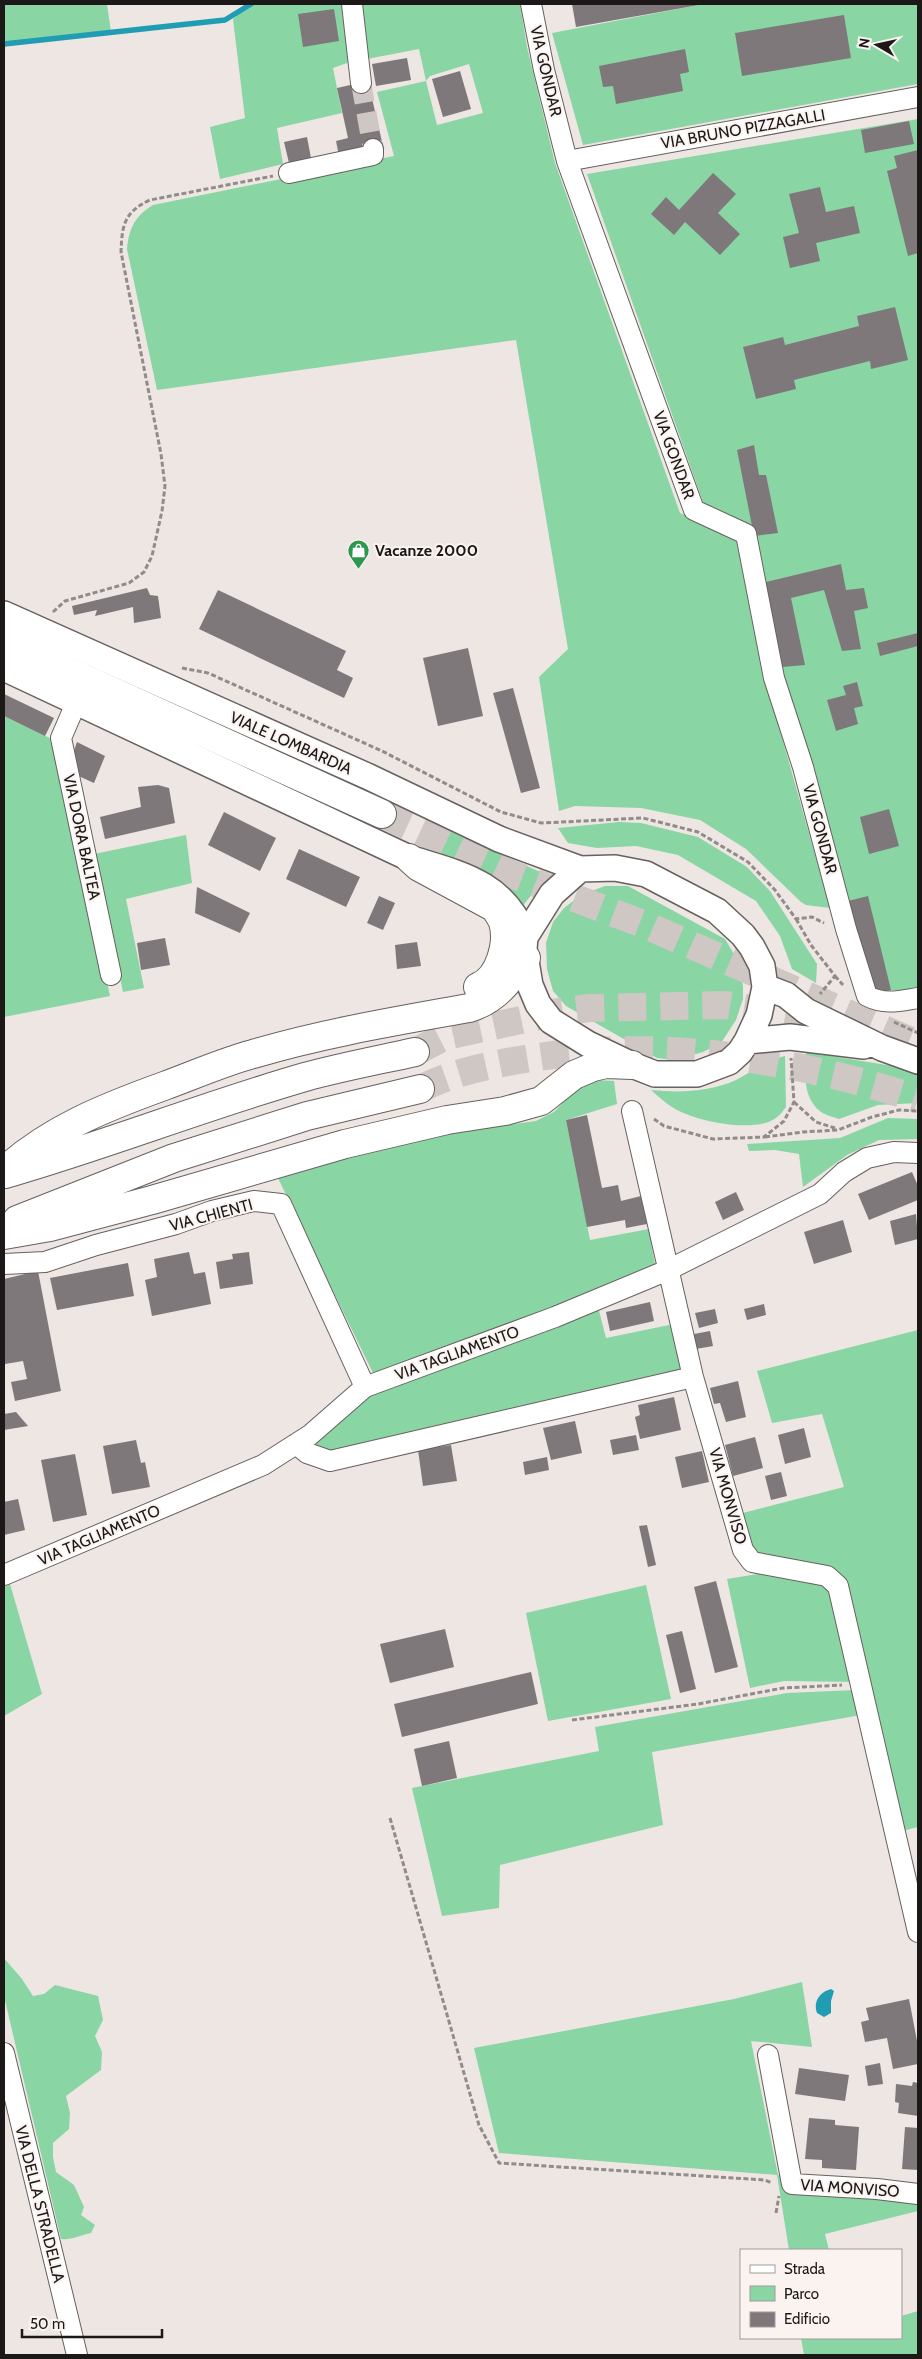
<svg xmlns="http://www.w3.org/2000/svg" width="922" height="2359" font-family="Cabin,sans-serif">
<rect width="100%" height="100%" fill="#ede6e2"/>
<path fill="#8ad5a4" fill-rule="evenodd" d="M4,4H107L111,32L4,43Z
M251,4H342L350,62L333,68L342,113L277,128L283,164L220,179L210,127L245,118L233,19Z
M360,4H520L527,47L555,163L680,513L736,539L763,670L830,908L806,905L801,902L746,849L700,820L641,808L575,806L559,811L539,677L568,649L516,340L157,390L127,249C129,228 135,216 153,205L394,156L377,92L426,81L419,49L367,59ZM469,64L483,113L437,125L426,81L430,76Z
M704,4H918V84L583,145L552,33Z
M918,119V990H891L870,995L782,675L757,551L704,505L587,174Z
M4,716L58,742L110,996L4,1017Z
M619,822L641,823L698,837L747,867L770,891L817,964L816,983L792,969L780,936L756,901L678,855L636,846L597,848L568,843L558,828Z
M447,830L538,871L549,873L521,908L508,891L437,853Z
M186,835L192,883L126,899L144,988L123,992L94,854Z
M605,886H628L725,939L737,959L743,986V999L736,1020L721,1043L703,1052L675,1060L657,1058L566,1006L553,991L547,969L546,943L553,922L564,908L581,895Z
M806,1052L899,1067L918,1075V1103L878,1105L839,1119C834,1117 825,1115 821,1112C802,1097 805,1073 806,1052Z
M785,1056L786,1107C783,1111 780,1115 776,1118C754,1134 693,1121 672,1107C665,1103 658,1096 651,1090C679,1093 710,1092 736,1080C752,1072 767,1059 785,1056Z
M594,1080L614,1081L617,1104L566,1120L590,1240L649,1229L655,1265L555,1307L373,1373L276,1174L443,1134L536,1121L554,1112L578,1087Z
M888,1118L918,1119V1139L879,1140L847,1155L803,1187L799,1154L775,1150L749,1151L747,1144L840,1138Z
M598,1307L606,1338L674,1324L684,1372L333,1455L308,1444L364,1397Z
M918,1330V1827L902,1831L844,1584L755,1556L739,1514L844,1487L822,1414L772,1423L757,1371Z
M764,1573L822,1583L830,1592L854,1682L784,1681L750,1688L727,1579Z
M10,1584L42,1694L4,1716V1587Z
M646,1585L671,1699L548,1721L526,1613Z
M856,1690L861,1715L652,1752L663,1825L500,1865L499,1908L442,1916L412,1788L599,1751L595,1727L787,1693Z
M4,1958L22,1979L33,1996L44,1994L55,1985L98,1996L103,2020L95,2036L102,2052L101,2070L66,2096L70,2113L69,2129L53,2143V2157L56,2172L74,2185L84,2207L81,2215L95,2225L91,2233C81,2235 72,2240 61,2239L4,1996Z
M802,1982L812,2047L751,2041L778,2175L918,2201V2211L825,2234L829,2250H789L777,2175L499,2153L474,2048L734,1999Z
M918,2311V2355H804L801,2338H901V2316Z"/>
<path fill="#209db3" d="M831,1989L834,1991L831,2001V2013L824,2017L817,2013C813,2001 820,1992 831,1989Z"/>
<g fill="none" stroke-linecap="round" stroke-linejoin="round">
<path stroke="#209db3" stroke-width="5.5" d="M4,44L225,20L251,4"/>
</g>
<path fill="#7e787b" d="M572,4H699V5L576,27Z
M334,9L339,41L303,47L298,14Z
M844,15L851,58L742,76L735,33Z
M685,49L689,72L680,74L683,91L616,104L613,86L603,87L599,66Z
M407,58L411,80L376,86L372,64Z
M460,71L471,109L443,117L432,79Z
M368,81L383,146L339,156L336,141L348,138L337,88Z
M909,121L914,144L865,153L861,130Z
M307,137L311,158L289,163L284,142Z
M918,150V253L908,256L887,171L897,168L894,156Z
M713,173L736,194L718,213L740,234L720,255L685,222L674,235L651,214L666,197L679,210Z
M820,187L826,212L854,206L860,233L816,243L820,261L790,268L783,237L799,233L789,194Z
M895,307L908,360L871,369L870,361L794,380L796,389L756,399L743,347L783,337L785,345L859,326L857,316Z
M754,445L759,475H766L778,533L754,536L737,450Z
M841,564L846,590L864,588L868,608L854,611L861,649L842,651L824,590L791,598L805,665L782,667L766,582Z
M147,588L150,595L158,596L161,618L134,623L133,607L95,616L97,610L74,615L72,606Z
M218,590L346,651L337,670L353,678L344,698L199,629Z
M918,633V646L880,656L877,643Z
M468,648L483,716L438,726L423,658Z
M857,682L863,706L854,708L858,724L836,731L827,700L846,695L843,686Z
M513,688L540,788L521,793L493,693Z
M4,694L54,718L45,736L4,716Z
M77,742L105,756L94,783L74,774L71,759Z
M158,785L169,788L175,823L105,839L100,817L141,807L138,787Z
M889,809L899,846L869,854L860,817Z
M224,812L276,838L260,871L208,845Z
M299,849L360,877L346,907L286,879Z
M197,887L250,913L240,933L195,913Z
M379,896L395,903L383,930L367,923Z
M868,896L891,990L870,995L848,901Z
M165,938L170,965L141,970L137,943Z
M417,942L421,966L397,969L395,945Z
M587,1115L602,1188L618,1185L621,1201L641,1196L647,1224L626,1228L625,1220L587,1227L566,1120Z
M912,1172L918,1186V1200L869,1220L858,1194Z
M736,1192L744,1210L723,1220L715,1202Z
M916,1214L918,1239L895,1245L890,1221Z
M843,1220L852,1252L814,1264L804,1232Z
M189,1252L194,1274L205,1272L211,1304L152,1316L145,1280L157,1277L154,1259Z
M249,1252L253,1284L220,1289L216,1262L233,1259L232,1254Z
M128,1263L134,1296L57,1310L50,1278Z
M38,1271L61,1391L15,1401L11,1382L27,1379L23,1361L5,1364L4,1279Z
M650,1302L654,1321L610,1331L606,1312Z
M764,1304L766,1315L747,1320L744,1309Z
M715,1309L718,1323L699,1328L695,1313Z
M710,1331L713,1346L696,1349L694,1334Z
M738,1381L746,1417L726,1422L720,1403L714,1404L710,1388Z
M674,1397L681,1430L640,1439L635,1417L640,1415L638,1405Z
M16,1412L28,1426L4,1430V1414Z
M575,1421L582,1453L551,1460L543,1428Z
M804,1428L811,1457L785,1464L778,1435Z
M636,1435L639,1450L613,1455L610,1440Z
M755,1437L763,1468L733,1476L725,1445Z
M136,1440L141,1463L145,1462L150,1487L112,1494L103,1446Z
M451,1445L457,1481L423,1486L418,1450Z
M702,1451L709,1482L682,1488L675,1457Z
M75,1454L87,1515L53,1522L41,1460Z
M547,1457L549,1470L525,1475L523,1462Z
M781,1472L787,1496L771,1500L765,1476Z
M18,1499L25,1530L4,1535V1502Z
M647,1525L656,1565L648,1567L639,1526Z
M716,1581L738,1667L715,1673L694,1587Z
M445,1629L454,1667L390,1683L380,1644Z
M682,1631L696,1689L680,1693L666,1635Z
M531,1672L538,1704L402,1737L394,1704Z
M449,1741L457,1778L422,1786L414,1749Z
M909,1999L918,2046V2064L893,2069L887,2038L865,2042L861,2022L869,2020L866,2008Z
M880,2063L883,2084L868,2086L865,2066Z
M799,2068L849,2075L845,2101L795,2094Z
M913,2082L918,2083V2116L898,2113L899,2103L895,2102L896,2084L912,2086Z
M809,2118L835,2120V2125L859,2127L856,2170L822,2168V2160L805,2159Z
M905,2127L918,2128V2170L902,2169Z"/>
<g fill="none" stroke-linecap="round" stroke-linejoin="round">
<path stroke="#cec7c4" stroke-width="20" stroke-dasharray="20 10" stroke-linecap="butt" d="M361,83L373,149"/>
<path stroke="#cec7c4" stroke-width="28" stroke-dasharray="28 14" stroke-linecap="butt" d="M382,814L512,874L643,924L918,1044
M415,1052L446,1036L558,1012L590,1008L726,1005L783,1014L827,1023
M420,1089C453,1072 489,1065 525,1059C658,1037 791,1058 918,1099"/>
<defs>
<path id="minor" d="M352,4L361,83
M531,4L544,70L567,161L694,510L746,534L774,678L803,767L846,929L867,996C885,1005 899,1001 918,998
M567,161L918,97
M289,173L373,155V149
M77,701L61,738L111,975
M632,1111L693,1377L743,1550L752,1562L827,1576L838,1586L918,1932
M4,1264L45,1262L96,1245L176,1224L212,1211L254,1201L281,1204L365,1387
M296,1444L307,1453L330,1461L693,1377
M4,1575L263,1465L310,1435L365,1387L555,1317L668,1270L820,1194L844,1172L867,1158L894,1152L918,1153
M4,2053L77,2355
M768,2055L792,2184L877,2189L918,2194"/>
<path id="major" d="M4,614L367,776L499,839L580,869
M4,668L409,858C460,874 504,882 525,937
M615,868L646,874L717,911L743,935L752,947L762,966L765,987L759,1015L747,1041L740,1052L729,1062L697,1074H655L632,1065L588,1044L551,1021L538,1004L530,985L524,949L525,937L552,894L580,869Z
M765,987L786,995L806,1011L882,1048L918,1061
M747,1041L790,1037L864,1046"/>
<path id="highway" d="M4,642L382,814
M409,858L419,867L495,908C497,912 501,917 503,922C509,943 500,978 478,987
M4,1171C50,1129 106,1107 164,1086C194,1075 223,1062 253,1054C324,1033 397,1021 469,1008C496,1000 510,980 526,958
M5,1174C106,1145 204,1106 305,1077C341,1067 379,1060 415,1052
M17,1220L174,1158L307,1116L420,1089
M4,1235L50,1227L152,1200L345,1144L447,1120L505,1111L541,1101L574,1075L593,1067L606,1064L632,1065"/>
</defs>
<use href="#minor" stroke="#67615e" stroke-width="22"/>
<use href="#major" stroke="#67615e" stroke-width="28"/>
<use href="#highway" stroke="#67615e" stroke-width="30"/>
<path stroke="#918b89" stroke-width="3" stroke-dasharray="5 2.5" stroke-linecap="butt" d="M53,612L65,601L129,583L144,572L152,556L162,511L165,486L161,454L121,252C122,225 124,212 150,200L273,176
M182,668L208,673L382,751L501,812L541,823L643,818L698,832L748,862L775,890L796,919L812,917L824,923
M796,919L811,945L835,976L820,994
M835,976L843,985
M894,1022L918,1033
M794,1102L816,1122L835,1128
M654,1119L664,1126L713,1139L764,1137L784,1121L794,1102L791,1058
M765,1137L803,1132L838,1130L872,1117L899,1110L918,1111
M572,1720L698,1704L783,1688L842,1685
M390,1818L479,2125L499,2163L765,2180L772,2183
M776,2213L779,2196"/>
<use href="#minor" stroke="#fff" stroke-width="20"/>
<use href="#major" stroke="#fff" stroke-width="25"/>
<use href="#highway" stroke="#fff" stroke-width="28"/>
</g>
<defs>
<symbol id="shop-pin" viewBox="-11 -11 22 30"><path d="M0 17L-7.5 6A9.5 9.5 0 1 1 7.5 6Z" fill="#2c974f" stroke="#faf3f0"/><path d="M-5-2.5h2.3a2.7 3.5 0 0 1 5.4 0H5L5.5 6h-11ZM-1.5-2.5h3a1.5 2.3 0 0 0-3 0Z" fill="#fff"/></symbol>
</defs>
<g fill-rule="evenodd">
<use href="#shop-pin" x="346" y="538" width="25" height="34"/>
</g>
<g text-anchor="middle" dominant-baseline="central" stroke-width="4" stroke-linejoin="round" paint-order="stroke">
<g font-size="16" fill="#1b1817" stroke="#faf3f0">
<text transform="translate(546 71) rotate(77)">VIA GONDAR</text>
<text transform="translate(743 129) rotate(-10)">VIA BRUNO PIZZAGALLI</text>
<text transform="translate(674 455) rotate(70)">VIA GONDAR</text>
<text transform="translate(291 743) rotate(24)">VIALE LOMBARDIA</text>
<text transform="translate(820 829) rotate(75)">VIA GONDAR</text>
<text transform="translate(82 837) rotate(78)">VIA DORA BALTEA</text>
<text transform="translate(211 1215) rotate(-15)">VIA CHIENTI</text>
<text transform="translate(457 1353) rotate(-20)">VIA TAGLIAMENTO</text>
<text transform="translate(728 1496) rotate(74)">VIA MONVISO</text>
<text transform="translate(99 1535) rotate(-23)">VIA TAGLIAMENTO</text>
<text transform="translate(850 2188) rotate(4)">VIA MONVISO</text>
<text transform="translate(40 2204) rotate(76)">VIA DELLA STRADELLA</text>
</g>
<g font-size="16" font-weight="bold" fill="#1b1817" stroke="#faf3f0" text-anchor="start">
<text x="375" y="550">Vacanze 2000</text>
</g>
</g>
<rect width="922" height="2359" fill="none" stroke="#1b1817" stroke-width="10"/>
<rect x="740" y="2249" width="162" height="90" fill="#faf3f0" stroke="#a19b99"/>
<rect x="750" y="2265" width="25" height="8" fill="#ffffff" stroke="#a19b99"/>
<text x="784" y="2274" font-size="15" fill="#1b1817">Strada</text>
<rect x="750" y="2286" width="25" height="15" fill="#8ad5a4" stroke="#a19b99"/>
<text x="784" y="2299" font-size="15" fill="#1b1817">Parco</text>
<rect x="750" y="2312" width="25" height="15" fill="#7e787b" stroke="#a19b99"/>
<text x="784" y="2324" font-size="15" fill="#1b1817">Edificio</text>
<g transform="translate(877 45) rotate(279)" stroke="#faf3f0" stroke-width="4" paint-order="stroke">
<path d="M0-4L9 19L0 12L-9 19Z" fill="#1b1817"/>
<text y="-8" font-size="14" font-weight="bold" text-anchor="middle" fill="#1b1817">N</text>
</g>
<path d="M22 2329v8h140v-8" fill="none" stroke="#1b1817" stroke-width="2.5"/>
<text x="30" y="2329" font-size="15" fill="#1b1817" stroke="#faf3f0" stroke-width="4" paint-order="stroke">50 m</text>
</svg>
